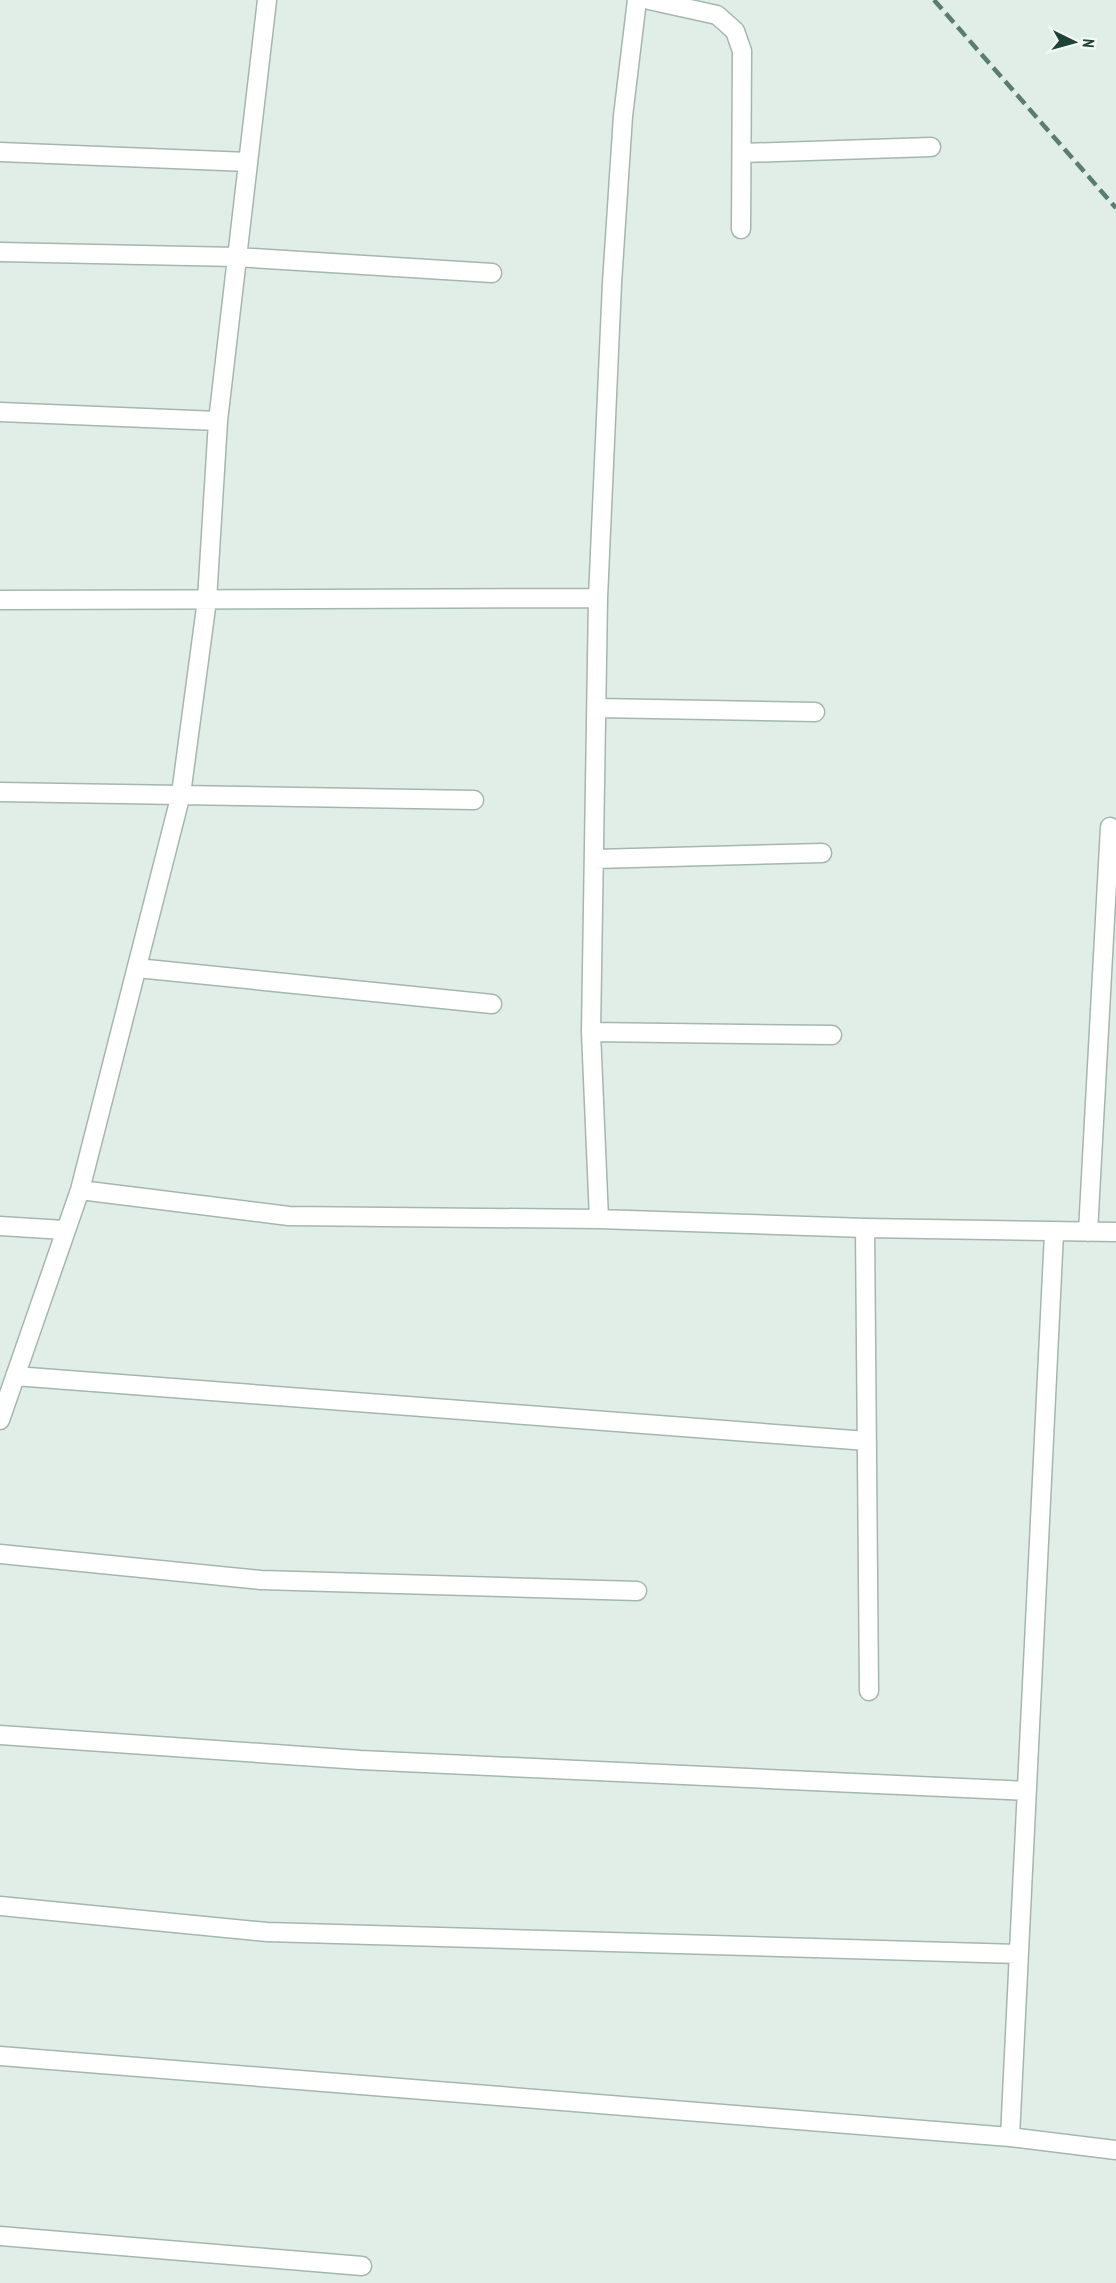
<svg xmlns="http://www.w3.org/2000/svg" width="1116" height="2283" font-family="'PT Sans Narrow',sans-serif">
<rect width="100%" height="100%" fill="#e1eee8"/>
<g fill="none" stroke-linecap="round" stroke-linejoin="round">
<defs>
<path id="minor" d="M649,0L717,15L735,31L742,51L741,229
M0,152L248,162
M743,153L931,147
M0,252L236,257L492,273
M0,412L218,421
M0,600L598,598
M597,708L815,712
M0,792L474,800
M595,859L822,853
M137,968L492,1004
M591,1032L832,1035
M80,1190L289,1216L599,1219L865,1228L1116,1232
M599,1219L591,1032L598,598L612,283L623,116L637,0
M0,1226L64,1230
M865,1228L869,1691
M1088,1232L1110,827
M15,1376L867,1441
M0,1420L80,1190L181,794L207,600L218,421L267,0
M0,1554L261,1580L637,1591
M0,1735L360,1760L1027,1791
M0,1906L267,1932L1019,1954
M0,2056L1010,2137L1116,2150
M1010,2137L1054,1233
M0,2236L362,2266"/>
</defs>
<use href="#minor" stroke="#a3b7af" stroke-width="21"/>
<use href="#minor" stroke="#fff" stroke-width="18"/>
<path stroke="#5a7c72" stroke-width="4.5" stroke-dasharray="12 6" stroke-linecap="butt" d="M934,0L1116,208"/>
</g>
<g transform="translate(1074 42) rotate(95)" stroke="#f3faf6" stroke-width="4.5" paint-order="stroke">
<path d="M0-4.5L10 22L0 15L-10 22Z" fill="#1f4136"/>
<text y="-9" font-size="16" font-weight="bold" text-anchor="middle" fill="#1f4136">N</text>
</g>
</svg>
